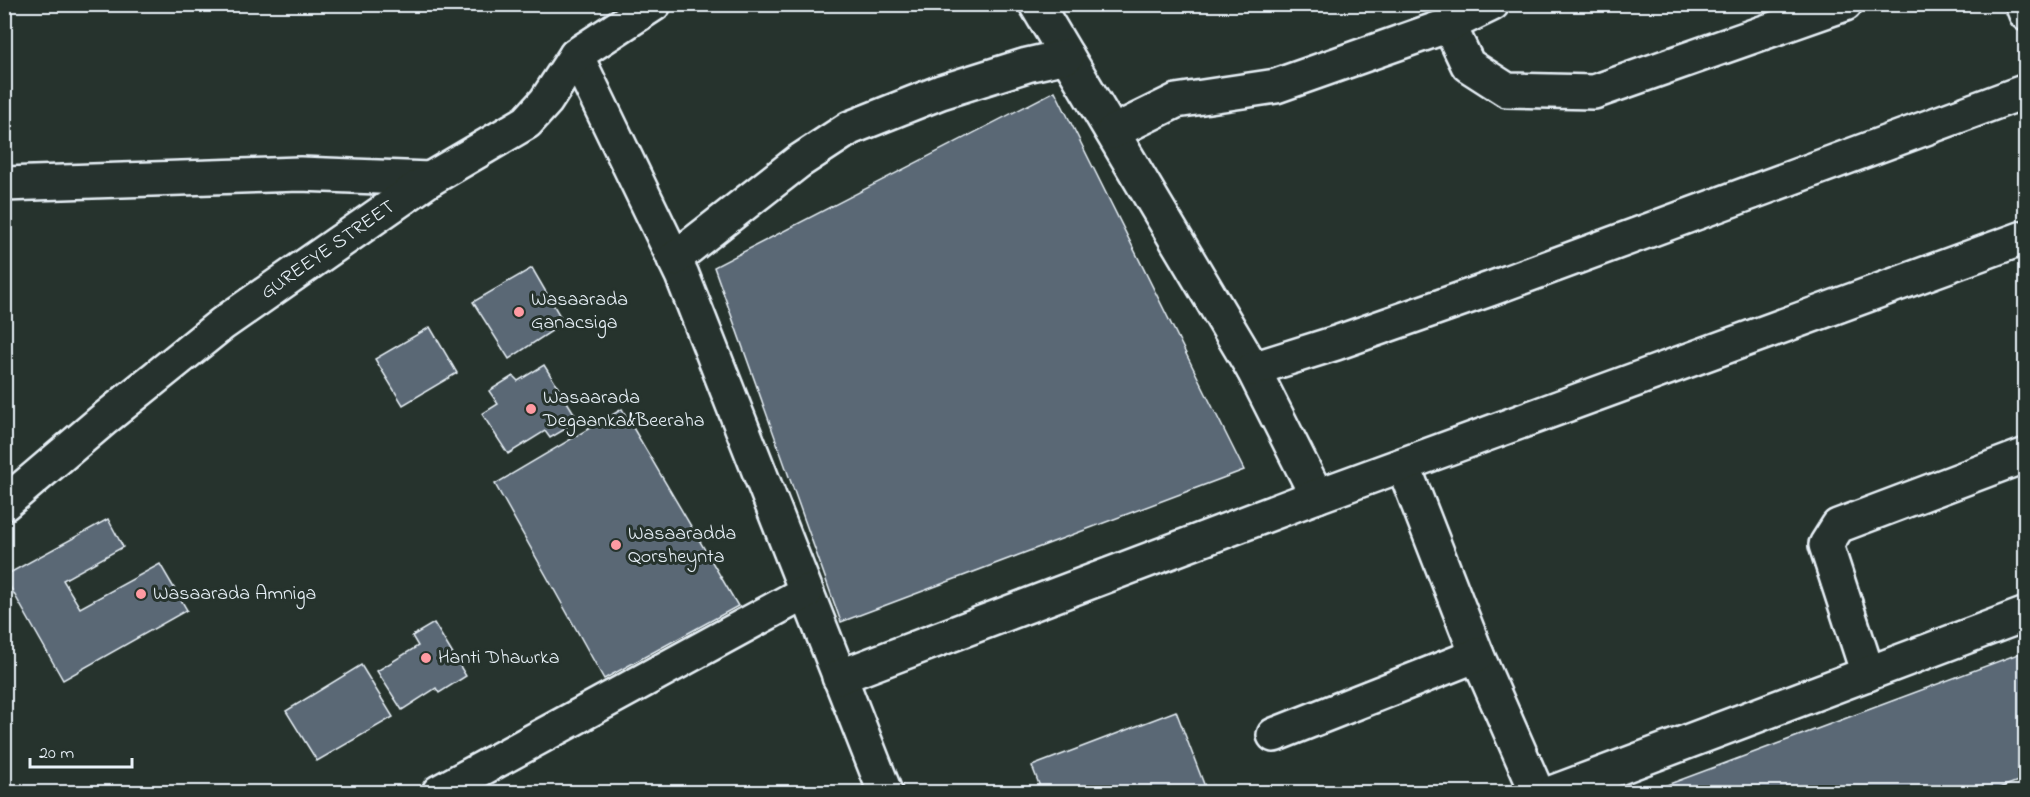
<svg xmlns="http://www.w3.org/2000/svg" width="2030" height="797" font-family="'Indie Flower',sans-serif">
<rect width="100%" height="100%" fill="#26332d"/>
<filter id="ink" filterUnits="userSpaceOnUse"><feTurbulence type="fractalNoise" baseFrequency=".0167" numOctaves="2"/><feDisplacementMap in="SourceGraphic" scale="12" xChannelSelector="R" yChannelSelector="G"/><feConvolveMatrix kernelMatrix="1 2 1 2 8 2 1 2 1" color-interpolation-filters="sRGB"/></filter>
<g filter="url(#ink)">
<path fill="#5a6875" stroke="#e8f1f8" stroke-width="1.5" d="M1055,91L1244,470L841,622L714,267Z
M532,268L564,323L509,359L473,302Z
M430,327L457,373L403,405L375,359Z
M544,365L579,421L550,438L545,431L508,454L482,414L498,404L489,391L513,376L518,381Z
M622,409L738,606L604,679L495,484Z
M108,519L123,547L63,580L80,608L160,564L187,610L63,680L4,576Z
M434,623L466,676L439,693L436,688L402,710L377,671L418,646L412,636Z
M2026,651V778L1989,792H1648Z
M361,665L393,717L317,761L286,711Z
M1176,711L1207,792H1042L1032,766Z"/>
<g fill="none" stroke-linecap="round" stroke-linejoin="round">
<defs>
<g id="minor">
<path d="M1036,4L1253,369L1317,496"/>
<path d="M2022,4L2026,14"/>
<path d="M1449,25L1468,65L1507,90L1594,92L1845,4"/>
<path d="M576,55L682,275L885,792"/>
<path d="M1113,132L1176,101L1276,86L1449,25L1492,4"/>
<path d="M4,184L300,174L430,179"/>
<path d="M674,259L798,162L850,128L941,92L1027,65L1067,56"/>
<path d="M1253,369L1336,343L1490,289L2026,91"/>
<path d="M1403,465L1477,655L1537,792"/>
<path id="s1" d="M4,504L103,420L222,324L430,179L527,122L546,101L576,55L654,4"/>
<path d="M1868,674L1826,545L1838,526L2026,455"/>
<path d="M839,677L1317,496L2026,237"/>
<path d="M1274,735L1477,655"/>
<path d="M439,792L806,592"/>
<path d="M1554,792L2026,614"/>
</g>
</defs>
<use href="#minor" stroke="#e8f1f8" stroke-width="38"/>
<use href="#minor" stroke="#26332d" stroke-width="33"/>
</g>
</g>
<g fill="#ff9aa2" stroke="#26332d" stroke-width="2">
<circle cx="519" cy="312" r="6"/>
<circle cx="531" cy="409" r="6"/>
<circle cx="616" cy="545" r="6"/>
<circle cx="141" cy="594" r="6"/>
<circle cx="426" cy="658" r="6"/>
</g>
<g text-anchor="middle" dominant-baseline="central" stroke-width="6" stroke-linejoin="round" paint-order="stroke">
<g font-size="20" fill="#e8f1f8" stroke="#26332d">
<text stroke="none"><textPath href="#s1" startOffset="412">GUREEYE STREET</textPath></text>
</g>
<g font-size="20" fill="#e8f1f8" stroke="#26332d" text-anchor="start">
<text x="531" y="300">Wasaarada<tspan x="531" dy="23">Ganacsiga</tspan></text>
<text x="543" y="398">Wasaarada<tspan x="543" dy="23">Degaanka&amp;Beeraha</tspan></text>
<text x="628" y="534">Wasaaradda<tspan x="628" dy="23">Qorsheynta</tspan></text>
<text x="153" y="594">Wasaarada Amniga</text>
<text x="438" y="658">Hanti Dhawrka</text>
</g>
</g>
<rect width="2030" height="797" fill="none" stroke="#26332d" stroke-width="24"/>
<rect x="12" y="12" width="2006" height="773" fill="none" stroke="#e8f1f8" stroke-width="2" filter="url(#ink)"/>
<path d="M30 758v9h102v-9" fill="none" stroke="#e8f1f8" stroke-width="3"/>
<text x="39" y="758" font-size="18" fill="#e8f1f8" stroke="#26332d" stroke-width="4.5" paint-order="stroke">20 m</text>
</svg>
